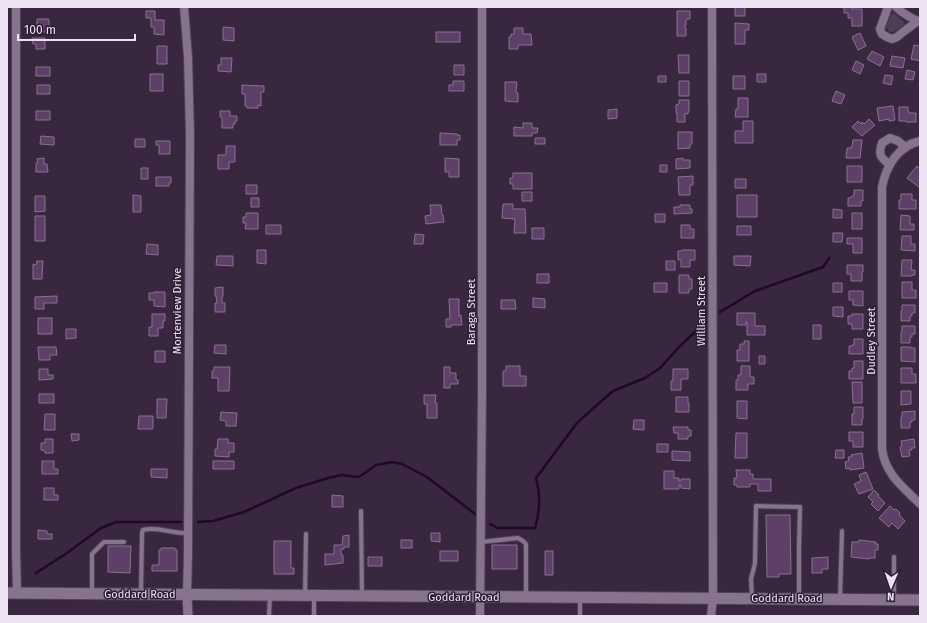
<svg xmlns="http://www.w3.org/2000/svg" width="927" height="623" font-family="'Fira Sans',sans-serif">
<rect width="100%" height="100%" fill="#38273e"/>
<path fill="#4f3d56" d="M892,13C896,14 904,20 905,24C899,27 896,33 889,32L886,27Z"/>
<g fill="none" stroke-linecap="round" stroke-linejoin="round">
<path stroke="#22062b" stroke-width="2.5" d="M720,312L755,291L823,267L829,258
M198,522L213,521L244,512L296,488L328,478L342,475L358,477L362,475L376,465L392,462L402,464L427,477L475,514
M490,524L498,528H535C540,511 541,495 536,478L577,423L597,405L613,391L645,378L660,368L681,345L706,322
M36,573L67,553L101,528L116,522H181"/>
</g>
<path fill="#5e3f68" stroke="#87738e" d="M735,7H745V16H735Z
M844,7H852V9H862V26H852V18H848V13H844Z
M146,11H155V20H164V35L154,34V27H151V18H146Z
M677,11H690V19H687V20H686V25H685V28H686V36H677Z
M37,19H49V32H37Z
M735,23L749,24V30H745V44H735Z
M223,27L234,28V41L223,40Z
M514,28H523V34H531L532,45H518V49H509V37H511V34H514Z
M436,32H460V42H436Z
M860,33L866,46L858,50L852,37Z
M32,38H45V49H36V44H33Z
M914,45L920,46V61L911,59Z
M157,46H167V64H157Z
M872,51L884,57L880,66L867,59Z
M678,55H689V73H679Z
M892,56L905,58L903,68L890,66Z
M221,58H232L231,72L218,71V65H221Z
M856,61L864,65L860,74L852,70Z
M454,65H464V75H454Z
M36,67H50V76H36Z
M907,70L915,72L913,80L905,79Z
M150,74H163V91H150Z
M757,74H766V82H757Z
M885,75L893,76L891,85L883,83Z
M658,76H666V82H658Z
M733,76H745V89H733Z
M453,81H464V91H449V85H453Z
M679,81H689V96H679Z
M505,82H517L516,93H518V102L505,101Z
M37,85H50V94H37Z
M242,85L264,86V92H261V106L258,105V108H247V106H245V94H242Z
M836,91L845,95L841,104L832,101Z
M738,98H748V117H735L736,109H738Z
M679,100H689V112H688V114H684V116H685V122H677V113H676V105L679,104Z
M893,106L895,120L889,121V119L879,121L877,108Z
M899,107H908V111L909,112V113H916V122H906V121H899Z
M617,109V118L608,119V110Z
M36,111H50V120H36Z
M220,111H230V116H237V121H235V124H233V128H222V117H220Z
M869,119L875,125L862,136L852,127L858,121L861,124L862,122L864,124Z
M743,121H753V143H735V131H743Z
M523,123H532V128H538L537,133H532V136H514V127L523,128Z
M678,132H692V144H690V148L678,149Z
M440,133L457,134V135H460V140H457V145H440Z
M41,136L54,137V145L40,144Z
M535,138H545V144H535Z
M135,139H145V147H135Z
M853,140H862L860,158H846L847,148H851V147H852Z
M156,141H170V154H159V145H156Z
M226,146H235V162H229V169H218V155H226Z
M44,158V164H47L48,172H36V163H38L37,159Z
M445,158L459,159V177H449V172H445Z
M683,158V160H690V168L676,169V159Z
M660,165H667V172H660Z
M847,166H862V182H847Z
M917,166L920,169V185L919,187L907,178Z
M141,168H148V179H141Z
M513,173H532V189H513V184H510V178H513Z
M693,176V185H690V195H679L678,177Z
M156,177H171V183H169V186H156Z
M735,179H746V188H735Z
M246,185H257V194H246Z
M854,190H863V201H861V206H848V198H851L852,196H854Z
M522,192H532V201H522Z
M901,194H912V200H916V209H899V200H901Z
M133,195L141,196V212H133Z
M737,195H757V217H737Z
M35,196H45V211L35,212Z
M251,198H259V207H251Z
M503,204H513V209H525L526,233H514L515,219L502,218Z
M430,205H441L442,215H443L444,222L426,224L425,216L431,215Z
M680,205H690V209H692V213L674,214V207H680Z
M833,209L842,210V218H833Z
M246,213H258V229H245L246,223H243V217H246Z
M852,213H862V229H852Z
M655,214H665V222H655Z
M901,215L910,216V224H914V230H900Z
M35,216H45V241H35Z
M266,225H281V234H266Z
M681,225H690V229H694V238H681Z
M737,226H751V235H737Z
M532,228H544V239H532Z
M833,233H843L842,242H833Z
M415,234L424,235L423,244H414Z
M902,236H911V244H915V251L901,250Z
M847,238H862V253H853V244H847Z
M147,244L158,245V255L146,254Z
M257,250H266V264L257,263Z
M682,250H695V260H690V267H681V260H678V251H682Z
M217,256H233V266L216,265Z
M734,256H751L750,266L734,265Z
M902,260H912L911,270H915V275H912V276H901Z
M37,261H43L42,279H33V264L36,265Z
M666,261H675V270H666Z
M847,265H863V272H862V281H851V274H847Z
M537,274H549V283H537Z
M679,275H689V279H692V289H689V293H679Z
M902,282H912V290H916V298H902Z
M654,283H667V292H654Z
M833,283H842V292H833Z
M223,287V296L222,297V303H225V312H215V303H217L216,296H215V288Z
M849,291H863V306L853,305V300H849Z
M154,292H165V307L154,306V300H149V293H154Z
M57,296V303H44V309H35V297Z
M533,298L545,299V308L533,307Z
M449,299H459V316L461,315L462,325H451V327H446V319H450Z
M501,300H515L516,309H501Z
M902,305H915V313H912V316H910V321H901V311H902Z
M833,307H843V317L833,316Z
M737,313H755V326H765V335H747V322H746V325H737Z
M152,314H165V321H163V328H158V336H149V327H152Z
M852,314H863V329H852V324H848V316H852Z
M38,318H52V334H38Z
M813,325H821V339H813Z
M902,326H915V334H912V337H910V343H901V332H902Z
M66,329H76V338L66,339Z
M854,339H863V354H849V346H852V345H854Z
M744,341H749V361H737V350H740V344H744Z
M215,345H226V354L214,353Z
M38,347H56L57,355H50V360H39Z
M901,347H911V348H915V362L901,361Z
M155,351H165V362H155Z
M759,356H765V364H759Z
M854,361H863V379H849V371H852V368H854Z
M506,366H520V376H526V386H503V371H506Z
M741,366H750V377H754V384H748V390H736V380H738V375H741Z
M214,367H230L229,391H218V378H212V371H214Z
M444,367H450V373H456V380H458V384H450V388H444Z
M901,368H912V374H916V383H901Z
M39,369H48V375H53V379L39,380Z
M673,369H688V379H681V390H671V381H673Z
M852,382H862V403H853Z
M901,391H911V404L901,405Z
M39,394H54V403H39Z
M424,395H436L435,403H437V418H427V404H424Z
M676,397H688V403H689V412H676Z
M157,399H167L166,418H157Z
M737,401H747V419L737,418Z
M854,407H863V419H862V425H852V414H854Z
M915,411V420H912V422H910V428H901V417H902V412Z
M221,412L237,413L236,426H226V421L220,420Z
M45,414H55V430H44Z
M139,416H153V429H138Z
M634,420H644V430L633,429Z
M673,427H688V430H691V436H688V439H678V433H674Z
M849,432H863V447H853V441H849Z
M736,433H747V458H735Z
M71,434H79V440L72,441Z
M45,439H53V453H45V451L41,450V443H45Z
M218,439H228V443H234V452H229V457L215,456V449H217Z
M914,439L915,448H911L912,450H909L910,456L902,457L900,447L902,446L901,441Z
M657,444H668V452H657Z
M836,450H844V458H835Z
M672,451L690,452V461L672,460Z
M862,453L864,468L850,470V468L846,469L845,462L849,461L848,457H852L851,455Z
M42,461H54V469H58V474H42Z
M213,461H234V469H213Z
M151,469H167V478L151,477Z
M736,470H750V474H753V479H771V491H758V484H750V487H737V485H734V478H737Z
M664,471H674V478H679V481H681V479H690V489L681,488V485H679V489H664Z
M866,472L873,489L859,494L854,484L861,481L859,475Z
M44,488H54V495H58V500H44Z
M874,490L879,495L878,496L885,503L878,511L871,504L873,502L868,497Z
M332,495L343,496V507H332Z
M890,506L894,510L896,509L900,513L899,515L905,521L898,529L892,523L889,527L879,518Z
M766,515H790L791,574H779V577H767Z
M38,530L47,531V534H52V539H38Z
M431,533H440V542L431,541Z
M349,535V547H344V549H341V555H343V563L325,565V554H334V545H342L343,536Z
M401,540H412V548H401Z
M859,540L876,542L875,544H878V550H875V558H869V559L851,557L852,542H859Z
M274,541H291V568H294V574H274Z
M492,545H517V569H492Z
M108,546H131L130,573L108,572Z
M161,548H175V550H177V571H152V565H159V550H161Z
M440,551H458V561H440Z
M545,551H553V575H545Z
M368,557H382V566H368Z
M828,557V569H822V573H812V558Z"/>
<g fill="none" stroke-linecap="round" stroke-linejoin="round">
<defs>
<path id="service" d="M361,511L362,596
M481,542L518,538L523,541L526,544V597
M92,594V554L104,542H124
M141,594L142,533L143,530C154,527 164,531 175,532C179,533 184,533 188,533
M305,595L306,534
M752,597L751,579L755,563L756,506L800,507L799,547V598
M840,598L842,531
M894,599V557
M269,616L270,596
M314,616V596
M580,616V598"/>
<path id="minor" d="M16,7V550L17,593
M184,7L188,57L190,135L188,555L187,595
M888,7L880,29L882,34L887,37L892,39L897,37L903,32L918,21
M896,7C903,14 911,18 920,22
M920,141C898,146 886,166 882,187V449C885,474 903,487 920,504
M890,165C880,157 878,155 882,143L890,138L898,141L905,147
M480,616L482,391V7
M711,616L713,598L712,7"/>
<path id="tertiary" d="M187,595L188,616"/>
<path id="secondary" d="M7,593C311,597 616,596 920,600"/>
</defs>
<use href="#service" stroke="#504256" stroke-width="6"/>
<use href="#minor" stroke="#504256" stroke-width="10"/>
<use href="#tertiary" stroke="#504256" stroke-width="11"/>
<use href="#secondary" stroke="#504256" stroke-width="13"/>
<use href="#service" stroke="#87738e" stroke-width="4"/>
<use href="#minor" stroke="#87738e" stroke-width="8"/>
<use href="#tertiary" stroke="#87738e" stroke-width="9"/>
<use href="#secondary" stroke="#87738e" stroke-width="11"/>
</g>
<g text-anchor="middle" dominant-baseline="central" stroke-width="3" stroke-linejoin="round" paint-order="stroke">
<g font-size="11" fill="#ede2f1" stroke="#2e1e34">
<text transform="translate(177 311) rotate(-90)">Mortenview Drive</text>
<text transform="translate(701 311) rotate(-90)">William Street</text>
<text transform="translate(471 312) rotate(-90)">Baraga Street</text>
<text transform="translate(871 341) rotate(-90)">Dudley Street</text>
<text x="140" y="594">Goddard Road</text>
<text x="464" y="597">Goddard Road</text>
<text x="787" y="598">Goddard Road</text>
</g>
</g>
<rect width="927" height="623" fill="none" stroke="#ede2f1" stroke-width="16"/>
<g transform="translate(891 587) rotate(182)" stroke="#2e1e34" stroke-width="3" paint-order="stroke">
<path d="M0-3L7 15L0 10L-7 15Z" fill="#ede2f1"/>
<text y="-6" font-size="11" font-weight="bold" text-anchor="middle" fill="#ede2f1">N</text>
</g>
<path d="M18 34v6h117v-6" fill="none" stroke="#ede2f1" stroke-width="2"/>
<text x="24" y="34" font-size="12" fill="#ede2f1" stroke="#2e1e34" stroke-width="3" paint-order="stroke">100 m</text>
</svg>
